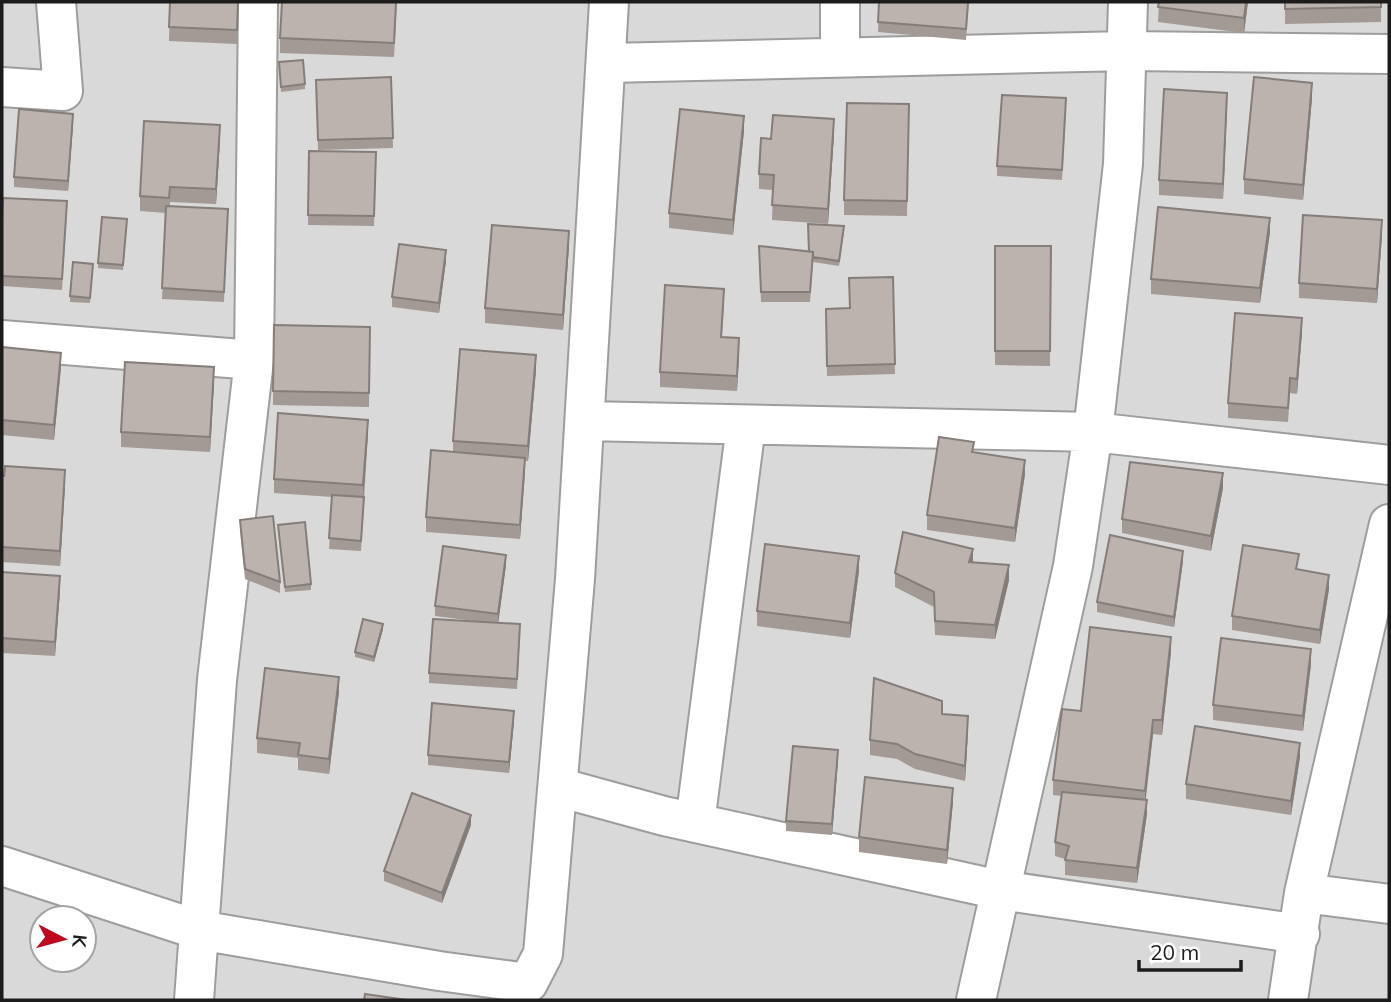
<svg xmlns="http://www.w3.org/2000/svg" width="1391" height="1002" font-family="Mulish,sans-serif">
<rect width="100%" height="100%" fill="#ede8e2"/>
<path fill="#dad9d9" fill-rule="evenodd" d="M2,2H1389V1000H2ZM42,918H84V960H42Z"/>
<g fill="none" stroke-linecap="round" stroke-linejoin="round">
<defs>
<path id="minor" d="M840,2V57
M607,63L1128,51L1389,54
M2,87L63,91L56,2
M2,340L254,360
M585,421L1093,432L1389,465
M558,787L664,816L1000,890L1300,934
M695,823L746,425
M2,866L199,930L439,971L528,983L543,954L575,579L609,2
M1304,893L1389,904
M194,1000L217,680L254,360L258,2
M976,1000L1073,566L1093,432L1123,164L1128,2
M1288,1000L1304,893L1389,524"/>
</defs>
<use href="#minor" stroke="#9d9d9d" stroke-width="42"/>
<use href="#minor" stroke="#fff" stroke-width="38"/>
</g>
<path fill="#a39a96" d="M170,2H238L237,44L169,41Z
M397,2L394,57L280,53V38Z
M879,2H969L966,40L878,32Z
M1159,2H1248L1244,33L1158,22Z
M1285,2H1381V22L1285,24Z
M279,62L305,84V89L281,92Z
M391,77L393,148L318,150L316,80Z
M1312,98L1303,200L1244,194V179Z
M909,104L907,216L844,215V200Z
M1227,108L1223,199L1159,195V180Z
M1066,109L1062,180L997,176V166Z
M73,124L68,191L14,187V177Z
M744,131L733,235L669,228V213Z
M834,134L828,224L772,220L773,190L759,189V174L771,139Z
M220,139L216,204L170,202V207L228,209L224,302L162,299L166,213L140,211V196Z
M309,151L376,152L374,226L308,225Z
M67,212L62,290L2,286V218Z
M127,225L123,270L98,268V263Z
M844,232L839,266L813,262L810,302H761L759,246L809,252Z
M1270,232L1260,303L1151,294V279Z
M1382,235L1377,303L1299,298V283Z
M569,246L563,330L485,323V308Z
M995,246H1051L1050,366L995,365Z
M446,261L439,313L392,307V297Z
M93,269L90,303L70,302V296Z
M893,277L895,374L827,376L826,309L850,308Z
M724,304L722,337L739,353L737,391L660,387V372Z
M274,325L370,327L369,407L273,405Z
M1302,332L1297,394L1290,393L1288,422L1228,418V403Z
M2,347L61,367L54,440L2,435Z
M536,370L528,461H525L520,539L426,532V517L453,452V441Z
M214,382L210,452L121,447V432Z
M368,434L361,551L329,549L332,497L274,493V479Z
M974,453L1025,474L1015,542L927,530V515Z
M2,476L65,485L60,566L2,562Z
M1223,488L1211,551L1122,533V519Z
M240,520L280,582V593L245,579L240,530Z
M278,525L311,584V590L285,592Z
M1183,561L1174,627L1097,612V602Z
M973,562L1009,580L995,639L935,635L934,607L895,587V573Z
M506,565L498,623L520,634L517,689L429,683V673L474,621L435,616V606Z
M1298,570L1329,589L1320,644L1232,630V616Z
M859,571L850,638L757,626V611Z
M2,572L60,591L55,656L2,653Z
M383,629L374,662L355,657V652Z
M1171,652L1162,735L1153,734L1145,799L1147,814L1137,883L1065,875V859L1055,856V842L1062,796L1053,795V780L1081,711Z
M1311,664L1303,731L1213,720V705Z
M339,692L329,774L298,770V758L257,753V738Z
M942,714L968,731L965,781L915,769L897,759L870,755V740Z
M514,721L509,773L428,765V755Z
M1300,757L1291,815L1186,799V784Z
M838,760L832,835L786,831V821Z
M953,802L947,864L859,852V837Z
M471,825L442,903L384,881V871Z"/>
<path fill="#847d7a" d="M1246,2H1248L1244,33V18Z
M1312,83V98L1303,200V185Z
M1227,93V108L1223,199V184Z
M73,114V124L68,191V181Z
M744,116V131L733,235V220Z
M834,119V134L828,224V209Z
M220,125V139L216,204V189Z
M1270,218V232L1260,303V288Z
M1382,220V235L1377,303V289Z
M569,231V246L563,330V315Z
M446,250V261L439,313V303Z
M1302,318V332L1297,394V379Z
M739,338V353L737,391V376Z
M61,353V367L54,440V425Z
M536,355V370L528,461V446Z
M214,367V382L210,452V437Z
M368,420V434L363,500V485Z
M525,458V473L520,539V525Z
M1025,460V474L1015,542V528Z
M65,470V485L60,566V551Z
M1223,473V488L1211,551V536Z
M973,549V564L969,562Z
M1183,551V561L1174,627V617Z
M506,555V565L498,625V614Z
M859,556V571L850,638V623Z
M1009,565V580L995,639V625Z
M1329,575V589L1320,644V630Z
M60,576V591L55,656V642Z
M383,624V629L374,662V657Z
M1171,637V652L1162,735V720Z
M1311,649V664L1303,731V716Z
M339,677V692L329,774V759Z
M514,711V721L509,773V762Z
M968,716V731L965,781V766Z
M1153,720V734L1145,806V791Z
M1300,743V757L1291,815V801Z
M838,750V760L832,835V824Z
M953,788V802L947,864V850Z
M1147,800V814L1137,883V868Z
M471,815V825L442,903V893Z"/>
<path fill="#bdb3ae" stroke="#847d7a" stroke-width="2" d="M170,2H238L237,30L169,27Z
M282,2H396L394,43L280,38Z
M879,2H968L966,29L878,22Z
M1159,2H1246L1244,18L1158,7Z
M1285,2H1381V7L1285,9Z
M303,60L305,84L281,87L279,62Z
M391,77L393,138L318,140L316,80Z
M1254,77L1312,83L1303,185L1244,179Z
M1164,89L1227,93L1223,184L1159,180Z
M1002,95L1066,98L1062,170L997,166Z
M847,103L909,104L907,201L844,200Z
M19,109L73,114L68,181L14,177Z
M680,109L744,116L733,220L669,213Z
M773,115L834,119L828,209L772,205L774,175L759,174L761,138L771,139Z
M144,121L220,125L216,189L170,187L169,198L140,196Z
M309,151L376,152L374,216L308,215Z
M3,198L67,201L62,279L2,276V218Z
M166,206L228,209L224,292L162,288Z
M1158,207L1270,218L1260,288L1151,279Z
M1303,215L1382,220L1377,289L1299,283Z
M102,217L127,219L123,265L98,263Z
M808,224L844,226L839,261L813,257V252H809Z
M492,225L569,231L563,315L485,308Z
M399,244L446,250L439,303L392,297Z
M759,246L813,252L810,292H761Z
M995,246H1051L1050,351H995Z
M73,262L93,264L90,298L70,296Z
M893,277L895,364L827,366L826,309L850,308L849,278Z
M665,285L724,289L721,337L739,338L737,376L660,372Z
M1235,313L1302,318L1297,379L1290,378L1288,408L1228,403Z
M274,325L370,327L369,393L273,391Z
M2,347L61,353L54,425L2,420Z
M460,349L536,355L528,446L453,441Z
M125,362L214,367L210,437L121,432Z
M278,413L368,420L363,485L274,479Z
M939,437L974,442L972,452L1025,460L1015,528L927,515Z
M431,450L525,458L520,525L426,517Z
M1130,462L1223,473L1211,536L1122,519Z
M5,466L65,470L60,551L2,547V476H4Z
M332,495L364,497L361,541L329,538Z
M273,516L280,582L245,569L240,520Z
M305,522L311,584L285,587L278,525Z
M903,532L973,549L969,562L1009,565L995,625L935,621L934,592L895,573Z
M1110,535L1183,551L1174,617L1097,602Z
M765,544L859,556L850,623L757,611Z
M1243,545L1299,554L1296,569L1329,575L1320,630L1232,616Z
M443,546L506,555L498,614L435,606Z
M2,572L60,576L55,642L2,638Z
M363,619L383,624L374,657L355,652Z
M433,619L520,624L517,679L429,673Z
M1090,627L1171,637L1162,720H1153L1145,791L1053,780L1062,709L1081,711Z
M1221,638L1311,649L1303,716L1213,705Z
M265,668L339,677L329,759L298,755L300,743L257,738Z
M874,678L942,701V714L968,716L965,766L915,754L897,744L870,740Z
M432,703L514,711L509,762L428,755Z
M1195,726L1300,743L1291,801L1186,784Z
M793,746L838,750L832,824L786,821Z
M865,777L953,788L947,850L859,837Z
M1062,792L1147,800L1137,868L1065,860L1069,846L1055,842Z
M412,793L471,815L442,893L384,871Z
M365,994L407,1000H364Z"/>
<rect width="1391" height="1002" fill="none" stroke="#1c1c1c" stroke-width="7"/>
<g transform="translate(63 939) rotate(96)"><circle r="33" fill="#ffffff" stroke="#a4a4a4" stroke-width="2"/>
<path d="M0-5L12 26L0 18L-12 26Z" fill="#be091f"/>
<text y="-10" font-size="19" font-weight="bold" text-anchor="middle" fill="#1c1c1c">K</text>
</g>
<path d="M1139 960v10h102v-10" fill="none" stroke="#1c1c1c" stroke-width="3.5"/>
<text x="1150" y="960" font-size="21" fill="#1c1c1c" stroke="#ffffff" stroke-width="5" paint-order="stroke">20 m</text>
</svg>
